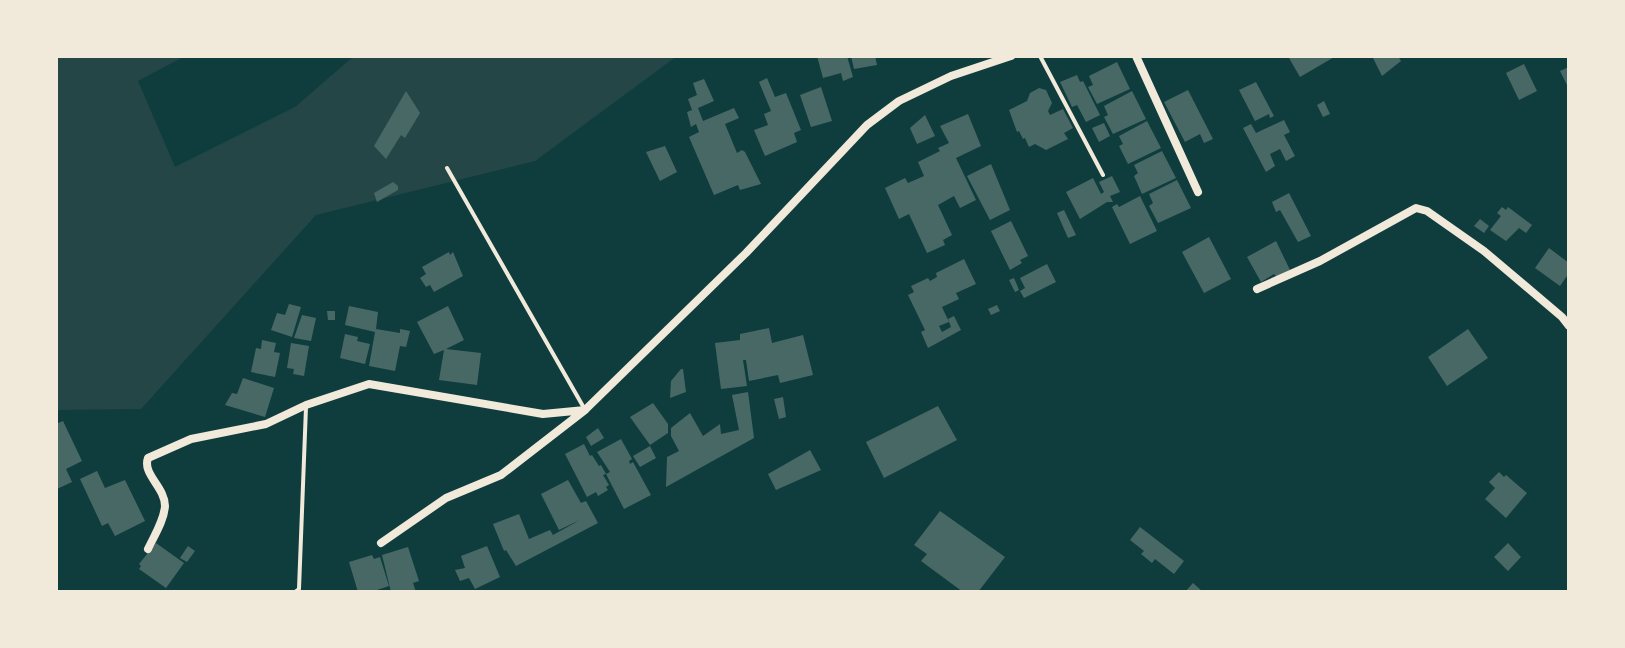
<svg xmlns="http://www.w3.org/2000/svg" width="1625" height="648" font-family="Figtree,sans-serif">
<rect width="100%" height="100%" fill="#0f3d3e"/>
<path fill="#244646" d="M56,56H185L138,81L175,167L295,107L354,56H677L535,161L316,215L141,409L56,410Z"/>
<path fill="#486865" d="M817,56H847L853,77L843,81L841,73L823,78Z
M851,56H875L877,65L854,69Z
M1292,56H1336L1300,77L1289,58Z
M1372,56H1398L1401,61L1382,76Z
M1117,62L1130,89L1097,104L1088,87L1093,85L1089,76Z
M1524,64L1537,91L1519,100L1506,73Z
M1569,67V89L1560,71Z
M1077,75L1080,82L1083,81L1100,115L1086,122L1077,105L1072,107L1060,82Z
M767,78L775,97L786,93L801,130L794,133L797,142L765,156L754,130L768,125L764,114L771,111L759,82Z
M704,79L714,101L698,108L703,121L734,108L739,118L725,124L737,153L742,150L745,152L761,184L740,190L738,185L714,195L689,137L699,132L696,124L691,127L687,112L692,110L688,99L697,95L693,83Z
M1256,82L1274,116L1270,118L1269,114L1255,121L1239,90Z
M821,87L832,121L811,127L800,95Z
M1039,88L1046,90L1052,103L1048,111L1050,115L1063,109L1073,128L1064,133L1068,139L1046,150L1035,144L1029,147L1025,138L1023,139L1019,131L1017,132L1009,110L1027,101L1030,93Z
M1188,90L1213,139L1204,143L1200,134L1185,142L1164,102Z
M406,91L420,113L405,138L401,135L386,159L374,146Z
M1132,91L1146,119L1113,134L1104,117L1108,115L1104,106Z
M1324,101L1330,114L1323,117L1317,105Z
M968,114L981,146L956,158L976,200L960,208L954,196L938,205L952,235L943,240L945,245L927,253L909,214L899,219L885,188L905,178L908,183L924,176L918,162L940,151L938,148L949,143L940,126Z
M925,115L935,136L917,144L910,128Z
M1284,120L1290,132L1284,135L1295,156L1286,161L1280,149L1270,154L1275,166L1266,172L1243,128L1251,124L1256,133Z
M1147,121L1161,148L1128,164L1119,146L1123,144L1119,136Z
M1104,123L1110,136L1099,142L1092,128Z
M665,146L677,172L660,181L646,152Z
M1162,151L1176,178L1142,194L1134,176L1138,173L1134,165Z
M991,164L1010,210L990,220L967,176Z
M1112,176L1120,192L1110,196L1113,202H1107L1080,219L1066,192L1093,178L1101,194L1104,192L1099,182Z
M1177,180L1191,208L1158,223L1149,206L1153,203L1149,194Z
M393,182L398,186V190L377,202L374,193Z
M1289,193L1311,236L1298,242L1280,210L1276,212L1272,202Z
M1140,196L1157,231L1130,244L1112,207L1117,204L1119,207Z
M1502,207L1506,210L1508,207L1532,225L1526,233L1519,228L1506,241L1490,230L1501,216L1497,213Z
M1064,210L1076,235L1068,238L1057,213Z
M1480,219L1489,226L1484,233L1474,226Z
M1011,221L1028,256L1020,260L1022,263L1010,270L991,231Z
M1209,237L1231,279L1204,293L1182,252Z
M1276,241L1290,270L1277,277L1274,274L1261,282L1247,257Z
M1549,248L1569,263V273L1560,286L1535,268Z
M449,252L450,255L453,252L463,276L434,292L430,285L426,287L420,278L426,274L422,267Z
M964,259L976,284L956,293L959,299L942,307L949,322L939,326L942,332L951,327L948,319L954,316L961,330L928,348L921,332L925,330L908,295L914,292L911,286L928,278L930,281L937,277L936,273Z
M1047,264L1056,282L1024,298L1020,291L1025,288L1020,278Z
M1014,278L1019,290L1015,292L1009,280Z
M289,304L301,307L292,337L271,330L277,313L285,315Z
M997,305L1000,311L991,315L988,309Z
M349,306L378,312L376,329L400,333V329L410,331L406,347L400,346L395,371L369,366L375,332L345,325Z
M448,306L464,340L446,349L481,353L477,385L439,380L444,350L434,354L417,322Z
M327,311H335V320H328Z
M302,315L316,318L311,341L294,338Z
M769,328L772,343L803,335L813,375L780,383L778,375L749,381L746,360H743L747,386L721,389L715,343L740,340V334Z
M1468,329L1488,358L1447,386L1428,357Z
M345,334L358,337L357,341L370,344L365,364L340,358Z
M262,340L276,343L274,352L280,353L275,377L251,372L256,348L261,349Z
M291,343L309,346L304,376L293,374L294,369L287,368Z
M681,369H683L686,392L670,398L671,381Z
M243,378L274,388L265,417L225,405L232,393L237,394Z
M748,392L754,438L666,487L667,457L679,451L671,436V428L690,413L703,436L720,424L721,434L739,430L732,395Z
M783,397L786,417L779,419L774,399Z
M653,403L668,424V433L650,445L630,417Z
M938,406L957,440L884,478L866,442Z
M63,421L82,461L66,469L72,482L57,489L56,424Z
M598,428L604,438L591,446L586,437Z
M621,439L632,459L629,461L630,464L633,462L651,495L624,509L606,474L610,472L597,452Z
M584,444L590,456L592,455L599,466L601,465L606,474L603,475L609,485L606,487L608,490L598,496L596,492L587,497L565,454Z
M650,446L656,458L640,467L633,456Z
M810,450L821,470L776,490L768,474Z
M97,471L105,488L125,480L145,521L115,536L108,523L102,526L80,479Z
M1499,472L1504,477L1506,475L1527,493L1506,518L1485,499L1495,488L1489,482Z
M568,480L581,503L586,501L598,523L516,566L506,550L504,551L493,524L519,514L529,539L550,530L553,535L580,520L559,530L541,494Z
M940,511L1005,557L978,592H963L921,561L927,554L914,545Z
M1140,527L1184,561L1174,574L1155,559L1152,563L1141,554L1144,551L1130,540Z
M156,543L184,563L166,588L139,569L141,566L139,564Z
M1508,543L1521,557L1508,571L1494,557Z
M188,546L195,551L187,562L180,558Z
M487,546L500,577L475,589L469,578L460,581L455,570L465,568L461,556Z
M408,547L419,581L413,583L416,592H391L382,555Z
M372,555L374,559L380,557L389,586L371,592H358L349,562Z
M1193,583L1203,592H1185Z"/>
<g fill="none" stroke-linecap="round" stroke-linejoin="round">
<path stroke="#f1e9da" stroke-width="4" d="M1040,56L1103,175
M447,168L584,408
M295,592L299,589L306,407"/>
<path stroke="#f1e9da" stroke-width="8" d="M1136,56L1198,192
M1257,289L1320,261L1416,208L1427,211L1484,251L1562,317L1569,326
M381,543L446,498L501,475L585,410L746,253L867,125L899,101L951,76L1011,56
M148,549C154,536 164,521 165,506C165,487 142,474 148,458L191,439L266,424L306,405L369,384L543,414L585,410"/>
</g>
<rect width="1625" height="648" fill="none" stroke="#f1e9da" stroke-width="116"/>
</svg>
